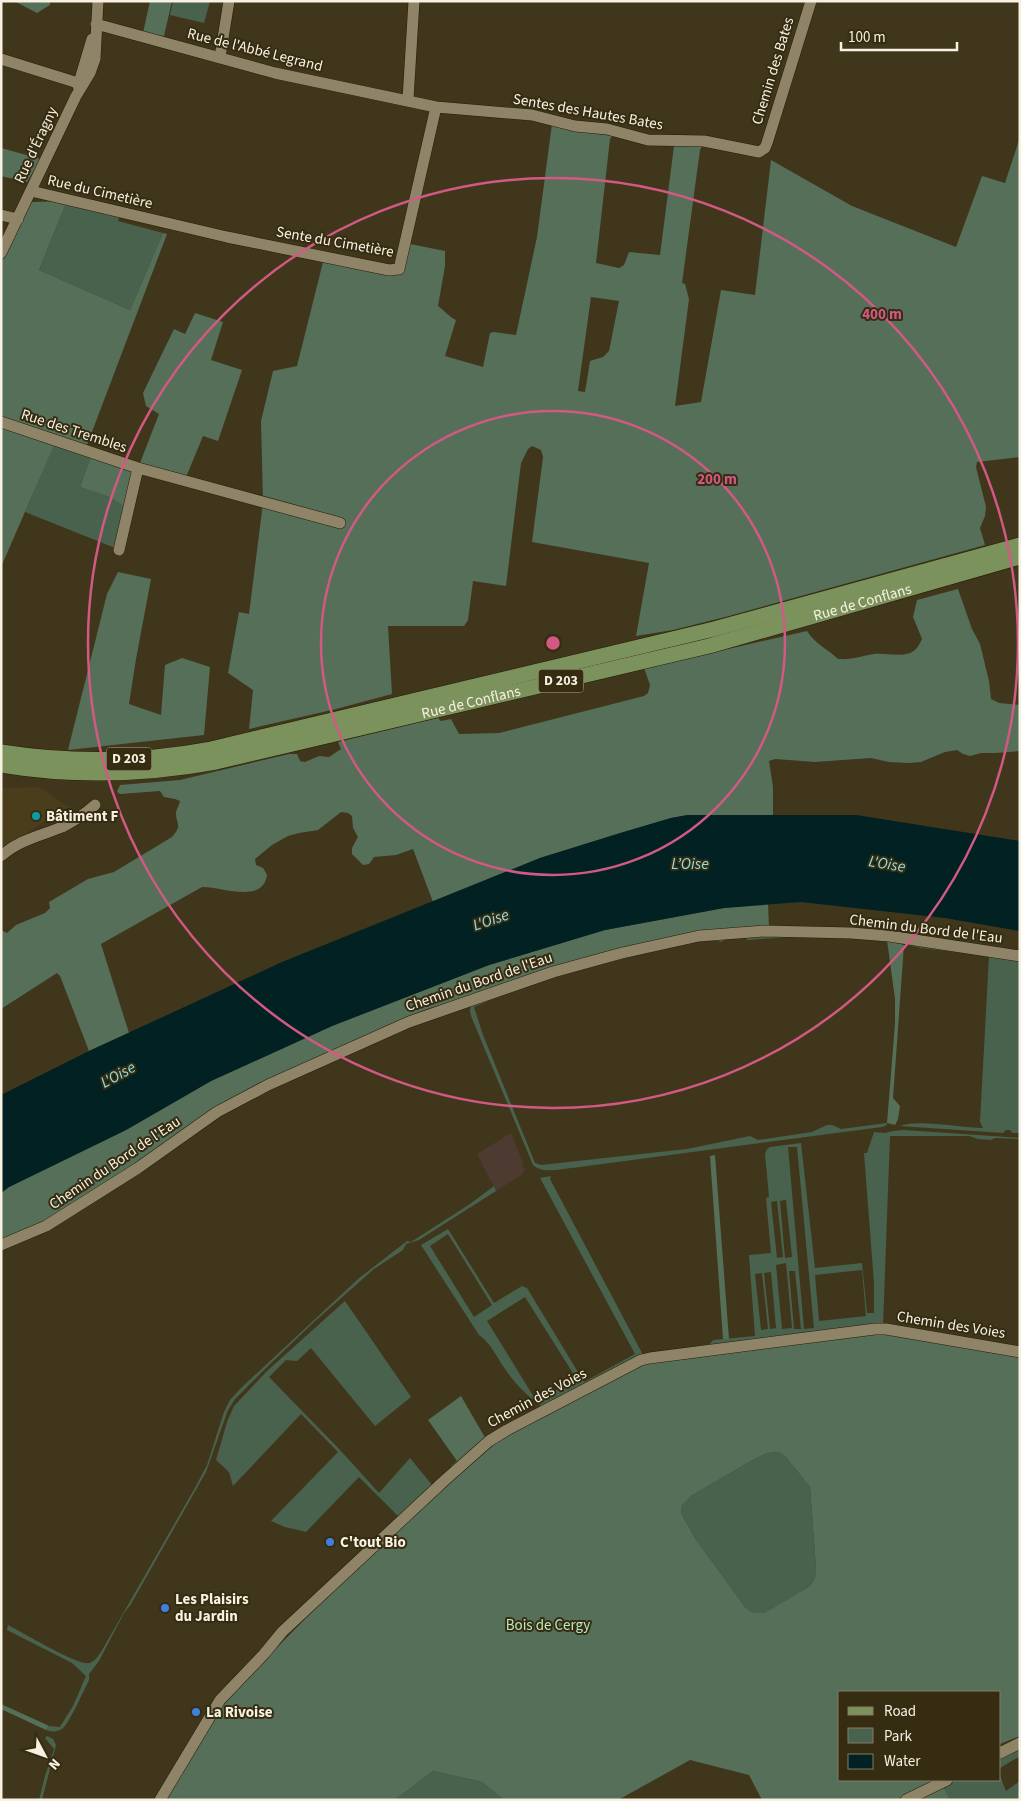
<svg xmlns="http://www.w3.org/2000/svg" width="1021" height="1801" font-family="'Source Sans 3',sans-serif">
<rect width="100%" height="100%" fill="#40361c"/>
<path fill="#4d3a31" d="M511,1133L524,1165L522,1166L525,1168L523,1174L496,1191L477,1154Z"/>
<path fill="#493d1b" d="M1,787L6,788L39,787L69,807L45,821L1,852Z"/>
<path fill="#49624d" fill-rule="evenodd" d="M173,1H210L204,23L170,15Z
M67,201L120,214L118,221L163,233L130,310L39,270Z
M55,442L87,445L93,451L80,487L109,497L126,508L115,548L25,512Z
M749,933H808L866,936L1020,959V1133H1012L1010,1130H1006L1003,1133L900,1126C918,1119 961,1128 983,1128L980,1122L989,956L921,948L887,940L805,936L747,940L745,935L730,937L721,942C704,936 674,947 657,951C595,965 533,982 474,1007L483,1035L535,1163L541,1165L687,1149L750,1136L758,1140L812,1132L827,1125H832L841,1129L887,1123V1125L882,1127L572,1168C560,1169 543,1174 533,1165L471,1016L470,1011L471,1004L476,1001C534,980 591,962 651,949C684,941 715,935 749,933Z
M904,1130L1020,1138V1139L995,1138L991,1140L978,1139L969,1136H890L883,1326L544,1408C528,1397 516,1385 505,1369C497,1358 491,1343 479,1335L421,1245L448,1229L494,1303L522,1286L527,1288L584,1382L635,1354L540,1178L551,1176L550,1179L643,1355L710,1344L713,1340L755,1336L749,1255L771,1253L766,1198L769,1197L765,1154L767,1149L770,1147L801,1143L815,1268L862,1263L867,1313H874V1283L864,1153H867L874,1132L885,1133L893,1131ZM788,1147H797L814,1328L804,1329ZM786,1200L792,1257L785,1258L780,1201ZM777,1201L783,1257L777,1258L771,1202ZM448,1234L492,1305L474,1317L430,1246ZM786,1263L792,1328L782,1329L776,1265ZM862,1270L866,1316L819,1321L815,1275ZM789,1271H795L801,1329H794ZM771,1272L776,1328L770,1329L764,1273ZM762,1273L768,1329L761,1330L755,1274ZM525,1297L576,1378L537,1402L487,1321Z
M494,1186L496,1191L419,1240L406,1244L403,1250L374,1269L314,1322L266,1368L235,1399L228,1410L206,1472L131,1604L124,1613L99,1661L89,1674V1680C84,1690 69,1724 62,1729C57,1732 51,1732 46,1730L49,1726L60,1727L73,1706L86,1676L72,1663L7,1630L8,1625C22,1632 79,1667 90,1663C95,1661 98,1656 101,1652L196,1486L207,1465L224,1412L230,1400L241,1388L358,1279L407,1241L411,1242L470,1204Z
M345,1301L411,1397L375,1426L311,1348L297,1361L286,1360L269,1377L341,1451L379,1493L410,1458L432,1485L400,1518L359,1477L306,1532L285,1527L271,1521L338,1452L301,1414L233,1486L229,1472L216,1460L227,1422L234,1406L267,1371Z
M779,1452L785,1456L810,1487L816,1569L815,1578L810,1586L764,1613L752,1614L745,1607L695,1538L681,1513L682,1505L691,1496L751,1461L767,1453Z
M47,1736L53,1739L56,1745L42,1800H39L45,1776L54,1749L45,1738Z
M1020,1748V1756L1000,1768V1757Z
M433,1771L482,1782L504,1800H395Z
M1000,1776L1006,1791L1020,1781V1800H950L944,1789L953,1780H1000Z"/>
<path fill="#556f59" fill-rule="evenodd" d="M14,1H50V5L37,13Z
M150,1H172L164,36L143,33Z
M552,124L566,129L612,136L610,139L596,263L619,268L624,265L629,252L660,255L674,146L678,142L703,144L700,150L682,283L685,284L689,299L675,406L701,402L721,290L755,295L771,160L852,206L956,247L982,176L1005,183L1020,137V457L977,462L976,467L986,507L985,516L980,528L985,545L729,616L673,630L636,636L649,563L532,542L543,457L541,450L532,446L528,449L521,463L506,586L473,581L468,620L464,626H388L392,694L336,709L249,729L253,690L228,673L239,612L249,614L263,503L261,421L273,371L297,366L323,262L391,275L410,244L445,251V266L438,306C444,310 449,317 456,320L445,356L483,367L490,333L494,332L516,335L537,237ZM591,297L619,301L609,351L603,357L590,361L585,392L578,391Z
M1,148L41,159L27,182L1,176Z
M67,201L39,270L130,310L163,233L167,234L87,445L55,443L1,567V254L32,202Z
M195,313L223,322L211,360L242,370L218,441L203,436L184,482L140,463L159,414L146,406L143,393L174,329L185,334Z
M93,451L137,468L126,508L109,497L80,487Z
M118,572L151,579L136,659L129,704L161,715L165,665L182,658L210,667L204,735L68,750L107,594Z
M958,589L972,629L980,644L989,681L991,699L999,703L1020,705V751L995,753H981L970,756L963,754L957,750L945,752L921,762L909,763L889,762L871,758L815,762L775,759L769,761L773,787V815H688L671,818L540,858L433,902L413,849L396,855L374,857L369,864L363,865L352,854V848L358,837L353,828L352,816L348,813L341,812L318,830L299,833L288,836L272,845L255,859L256,865L263,868L267,875C263,905 219,886 202,887L101,944L129,1033L89,1051L60,976L57,973L1,1009V930L7,933L16,925L45,913L50,908L49,902L88,879L114,872L172,837C183,824 176,825 176,813C176,810 179,806 180,801L175,799L164,797L160,791L120,794L117,792L120,785L180,780L289,754H297L300,761L305,762L319,756L329,757L341,749L338,742L438,718L441,721L451,719L459,734L499,733L644,696L648,693L650,685L644,668L807,631C815,644 828,649 838,659C853,660 860,656 874,654C885,653 899,657 910,653C917,650 919,645 922,639L913,617L917,600Z
M768,904L769,927L703,933L467,997L430,1008L406,1017L387,1029L269,1083L59,1216L1,1244V1193L9,1187L126,1130L211,1081L332,1026L489,965L605,930L724,908Z
M887,940L904,945L893,1098L900,1106L898,1119L895,1125L887,1123L895,1024V999Z
M715,1155L729,1339H723L710,1156Z
M880,1328L1020,1348V1736L1000,1744V1692H840V1780H940L950,1800H762L749,1775L690,1760L618,1800H504L482,1782L433,1771L395,1800H165L229,1696L374,1549L505,1435L636,1362ZM779,1452L785,1456L810,1487L816,1569L815,1578L810,1586L764,1613H752L745,1607L695,1538L681,1513L682,1505L691,1496L751,1461L767,1453Z
M461,1396L487,1441L457,1466H451L457,1461L428,1420Z
M1,1704L45,1724L49,1726L46,1730L1,1709Z"/>
<path fill="#012122" d="M688,815H856L1020,841V931L945,918L801,902L724,908L605,930L489,965L332,1026L211,1081L126,1130L9,1187L1,1193V1095L89,1051L282,962L540,858L620,833L671,818Z"/>
<g fill="none" stroke-linecap="round" stroke-linejoin="round">
<defs>
<path id="minor" d="M96,24L275,73L436,107L532,115L575,126L607,129L648,140L704,141L759,152L765,148L767,143L811,1
M220,57L229,1
M1,59L78,83L84,82
M78,86L92,39
M408,99L414,1
M31,191L227,237L389,270L399,269L436,107
M1,215L18,219
M1,253L76,96L90,73L95,59L98,1
M1,422L138,468L340,523
M119,550L138,468
M1,856C19,840 40,836 62,827C74,821 85,814 95,805
M1,1245L46,1226L138,1168L217,1112L268,1085L409,1022L553,972L622,953L699,936L765,931L851,933L889,936L1020,956
M1000,1753L1020,1743
M160,1800L220,1700L264,1654L282,1632L445,1480L489,1441L507,1430L641,1360L650,1358L875,1329H886L1020,1352
M906,1800L947,1780"/>
<g id="major">
<path d="M1,752C71,763 141,762 211,749L714,629L1020,545"/>
<path id="s1" d="M1,765C73,777 145,775 216,762L709,646L1020,557"/>
</g>
</defs>
<use href="#minor" stroke="#261d04" stroke-width="12"/>
<use href="#major" stroke="#261d04" stroke-width="16"/>
<use href="#minor" stroke="#8f8468" stroke-width="11"/>
<use href="#major" stroke="#7c925d" stroke-width="15"/>
</g>
<g fill="none" stroke="#d25983" stroke-width="2.5">
<circle cx="553" cy="643" r="232"/>
<circle cx="553" cy="643" r="465"/>
</g>
<circle fill="#0f9aa8" stroke="#352c12" stroke-width="2" cx="36" cy="816" r="5"/>
<g fill="#3f7fe0" stroke="#352c12" stroke-width="2">
<circle cx="330" cy="1542" r="5"/>
<circle cx="165" cy="1608" r="5"/>
<circle cx="196" cy="1712" r="5"/>
</g>
<g text-anchor="middle" dominant-baseline="central" stroke-width="4" stroke-linejoin="round" paint-order="stroke">
<g fill="#352c12" stroke="#bdb6a3" stroke-width="1">
<rect x="538.5" y="669.5" width="45" height="23" rx="4"/>
<rect x="106.5" y="747.5" width="45" height="23" rx="4"/>
</g>
<g font-size="14" font-weight="bold" fill="#f7f1e1">
<text x="561" y="681">D 203</text>
<text x="129" y="759">D 203</text>
</g>
<g font-size="15" fill="#f7f1e1" stroke="#352c12">
<text transform="translate(255 50) rotate(14)">Rue de l'Abbé Legrand</text>
<text transform="translate(773 71) rotate(-73)">Chemin des Bates</text>
<text transform="translate(588 112) rotate(10)">Sentes des Hautes Bates</text>
<text transform="translate(36 145) rotate(-65)">Rue d'Éragny</text>
<text transform="translate(100 192) rotate(13)">Rue du Cimetière</text>
<text transform="translate(335 242) rotate(10)">Sente du Cimetière</text>
<text transform="translate(74 431) rotate(18)">Rue des Trembles</text>
<text stroke="none"><textPath href="#s1" startOffset="882">Rue de Conflans</textPath></text>
<text stroke="none"><textPath href="#s1" startOffset="478">Rue de Conflans</textPath></text>
<text transform="translate(926 929) rotate(7)">Chemin du Bord de l'Eau</text>
<text transform="translate(479 982) rotate(-19)">Chemin du Bord de l'Eau</text>
<text transform="translate(115 1163) rotate(-34)">Chemin du Bord de l'Eau</text>
<text transform="translate(951 1325) rotate(9)">Chemin des Voies</text>
<text transform="translate(537 1398) rotate(-28)">Chemin des Voies</text>
</g>
<g font-size="15" font-weight="bold" fill="#f7f1e1" stroke="#352c12" text-anchor="start">
<text x="46" y="816">Bâtiment F</text>
<text x="340" y="1542">C'tout Bio</text>
<text x="175" y="1599">Les Plaisirs<tspan x="175" dy="17">du Jardin</tspan></text>
<text x="206" y="1712">La Rivoise</text>
</g>
<g font-size="15" fill="#b9e9bf" stroke="#352c12">
<text x="548" y="1625">Bois de Cergy</text>
</g>
<g font-size="16" font-style="italic" fill="#90dee0" stroke="#352c12">
<text x="690" y="864">L’Oise</text>
<text transform="translate(887 864) rotate(9)">L'Oise</text>
<text transform="translate(491 920) rotate(-19)">L'Oise</text>
<text transform="translate(118 1075) rotate(-29)">L'Oise</text>
</g>
</g>
<circle cx="553" cy="643" r="8" fill="#d25983" stroke="#352c12" stroke-width="2.5"/>
<g font-size="15" text-anchor="middle" font-weight="bold" fill="#d25983" stroke="#352c12" stroke-width="4" stroke-linejoin="round" paint-order="stroke">
<text x="882" y="319">400 m</text>
<text x="717" y="484">200 m</text>
</g>
<rect width="1021" height="1801" fill="none" stroke="#f7f1e1" stroke-width="5"/>
<rect x="838" y="1691" width="162" height="90" fill="#352c12" stroke="#837b65"/>
<rect x="848" y="1707" width="25" height="8" fill="#7c925d" stroke="#837b65"/>
<text x="884" y="1716" font-size="15" fill="#f7f1e1">Road</text>
<rect x="848" y="1728" width="25" height="15" fill="#49624d" stroke="#837b65"/>
<text x="884" y="1741" font-size="15" fill="#f7f1e1">Park</text>
<rect x="848" y="1754" width="25" height="15" fill="#012122" stroke="#837b65"/>
<text x="884" y="1766" font-size="15" fill="#f7f1e1">Water</text>
<g transform="translate(45 1756) rotate(131)" stroke="#352c12" stroke-width="4" paint-order="stroke">
<path d="M0-4L9 19L0 12L-9 19Z" fill="#f7f1e1"/>
<text y="-8" font-size="14" font-weight="bold" text-anchor="middle" fill="#f7f1e1">N</text>
</g>
<path d="M841 42v8h116v-8" fill="none" stroke="#f7f1e1" stroke-width="2.5"/>
<text x="848" y="42" font-size="15" fill="#f7f1e1" stroke="#352c12" stroke-width="4" paint-order="stroke">100 m</text>
</svg>
